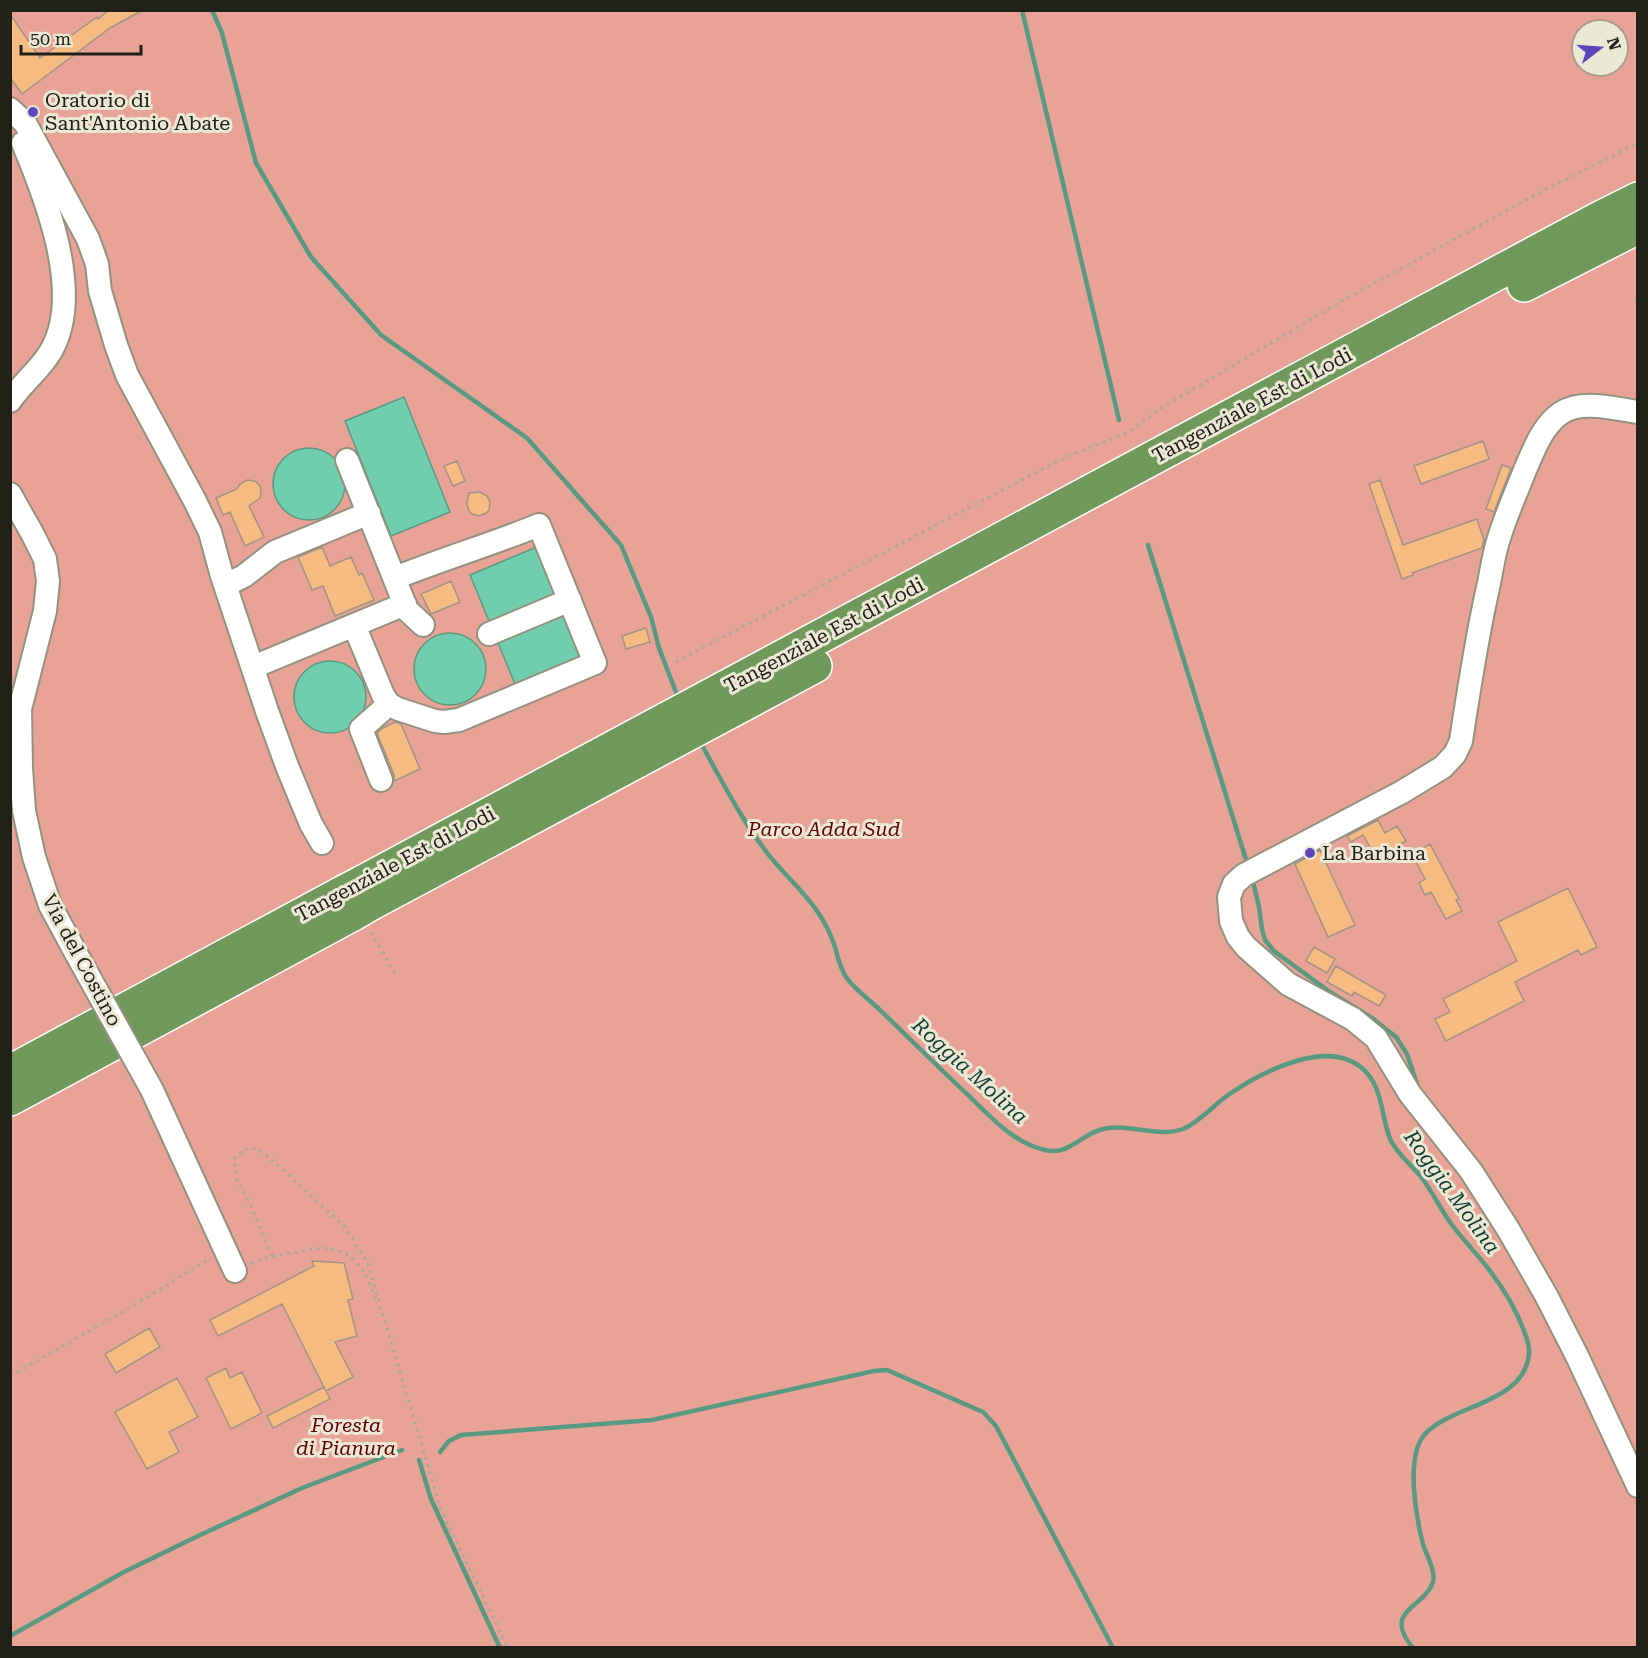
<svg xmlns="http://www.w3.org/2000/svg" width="1648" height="1658" font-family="'Roboto Serif',serif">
<rect width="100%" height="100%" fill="#ebe8d6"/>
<path fill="#e9a396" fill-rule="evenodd" d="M11,11H1637V1647H11ZM1582,30H1618V66H1582Z"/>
<path fill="#70cdaf" stroke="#589982" stroke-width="1.5" d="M404,397L450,512L391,536L345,421Z
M273 484a36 36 0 1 1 72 0a36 36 0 1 1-72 0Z
M539,546L560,598L491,626L470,575Z
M565,609L587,661L517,689L496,638Z
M414 669a36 36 0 1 1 72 0a36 36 0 1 1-72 0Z
M294 697a36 36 0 1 1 72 0a36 36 0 1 1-72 0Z"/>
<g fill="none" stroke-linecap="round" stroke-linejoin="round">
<path stroke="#589982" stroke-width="4.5" d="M212,10L222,33L256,163L311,257L381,335L527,438L621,545L651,617L659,648L679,700
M1022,10L1119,420
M1148,545L1248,866
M699,740C720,777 739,816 765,850C781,872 802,889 817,911C825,922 831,935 835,947C838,958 840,968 846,977C855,990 869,999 881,1011C910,1039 938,1067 967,1094C990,1116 1013,1143 1045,1150C1069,1156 1081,1134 1103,1129C1129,1123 1158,1138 1183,1129C1198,1123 1214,1105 1228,1095C1262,1072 1332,1034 1367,1073C1384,1093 1381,1119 1391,1141C1399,1156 1412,1165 1422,1178C1433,1193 1441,1210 1452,1225C1462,1238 1473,1250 1483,1262C1500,1283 1515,1306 1524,1331C1527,1339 1530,1346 1529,1354C1524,1404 1453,1404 1425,1434C1405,1456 1416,1517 1423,1544C1426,1555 1436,1570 1433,1582C1425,1608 1381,1610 1413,1648
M1252,877L1259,907L1262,929L1265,940L1274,951L1330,992L1372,1018L1396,1037L1407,1054L1418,1087
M440,1452L449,1441L461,1435L652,1420L874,1371L887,1370L983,1412L996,1426L1113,1648
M419,1460L431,1499L500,1648
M10,1636L124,1572L198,1536L302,1488L402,1450"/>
</g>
<path fill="#f7bc81" stroke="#a19487" stroke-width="1.5" d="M109,10H143L110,28L22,94L10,77V14L40,58L97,17L98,19Z
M1483,441L1489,459L1421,484L1414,466Z
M457,461L465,481L453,486L444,466Z
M1502,465L1511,468L1494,512L1486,509Z
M247,480L255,481L260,486L261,490L260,498L249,506L264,537L245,546L230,512L223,515L216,498L237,489L240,484Z
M1380,480L1403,545L1477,519L1484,540L1482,548L1412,573L1413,575L1402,579L1369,484Z
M480,492L487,496L490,502L489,510L486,513L479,516L472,514L469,511L467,504L469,493Z
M322,547L330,566L351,557L359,575L362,573L374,600L335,616L323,586L312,590L298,557Z
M451,581L460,602L431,614L421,594Z
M646,628L650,642L626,649L622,636Z
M395,722L401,724L420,769L394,781V775L377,733L383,728Z
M1378,820L1385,833L1397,826L1406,841L1377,859L1363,835L1351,842L1347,836Z
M1430,844L1459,899L1456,900L1462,911L1446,919L1431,892L1425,895L1419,883L1425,879L1412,854Z
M1320,850L1355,925L1328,937L1295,864Z
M1568,888L1597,947L1581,955L1578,950L1515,982L1524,1001L1446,1041L1435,1019L1450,1012L1443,999L1517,961L1498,922Z
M1314,947L1335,959L1327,973L1306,961Z
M1336,966L1386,995L1379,1006L1354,992L1352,996L1327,982Z
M312,1261L344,1263L353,1299L348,1300L357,1336L335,1342L353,1377L326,1391L282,1304L218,1336L210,1320L314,1266Z
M149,1328L160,1347L116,1373L105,1354Z
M226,1368L230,1378L242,1372L262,1413L231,1429L206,1378Z
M177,1378L198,1417L169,1432L179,1452L147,1469L115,1412Z
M324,1387L330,1399L273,1428L267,1416Z"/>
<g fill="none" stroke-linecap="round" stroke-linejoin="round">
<defs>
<path id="minor" d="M10,109L25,123L88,239L97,264L100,291L116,345L127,375L195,501L210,532L222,576L267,711L287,766L311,824L322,843
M10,401C22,383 40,370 51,351C84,294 46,198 23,143
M1638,412C1615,409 1582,399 1561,413C1542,426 1534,450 1525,470C1516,493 1506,515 1499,538C1494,553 1492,568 1489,583C1477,635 1469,688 1461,741L1455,754L1443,767L1402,792L1244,875L1234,884L1229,897L1231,921L1238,937L1246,947L1288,984L1353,1019L1376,1038L1410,1094L1471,1171L1508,1229L1547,1297L1577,1356L1638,1486
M347,460L407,610L423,625
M10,494L32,533L45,559L48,581L45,611L20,709L21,768L24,811L34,857L50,905L77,955
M226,585L244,576L275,552L369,513
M354,625L383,695L389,704L398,709L435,721L444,722L459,720L595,663L539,525C492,544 443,559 395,578
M489,634L570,600
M253,667L405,604
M381,780L361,729L389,704
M152,1090L235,1271"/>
<path id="highway" d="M1524,285L1638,227
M361,883L1598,219L1638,199
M372,903L815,666
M10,1072L342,893
M10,1099L353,914"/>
</defs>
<use href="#minor" stroke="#939180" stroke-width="26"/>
<use href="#highway" stroke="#fff" stroke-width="36"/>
<path stroke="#acaa9b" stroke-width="3" stroke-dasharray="3 4.5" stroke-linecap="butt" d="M1635,301L1638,299
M676,662L1035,473L1071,455L1127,433L1166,405L1347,298L1535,195L1638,143
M371,932L397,977
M272,1256C312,1252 341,1233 366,1276C370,1283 372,1291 376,1298
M251,1264L272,1256L249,1202L236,1178L234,1159L244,1149H255L263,1152L343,1225L367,1261L441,1510L508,1648
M10,1376L121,1313L209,1259"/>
<use href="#minor" stroke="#fff" stroke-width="22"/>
<use href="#highway" stroke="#71995c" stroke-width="33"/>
<defs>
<path id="minor-bridge" d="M77,955L152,1090"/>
<path id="highway-bridge" d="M342,893L361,883
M353,914L372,903"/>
</defs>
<use href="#minor-bridge" stroke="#939180" stroke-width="26" stroke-linecap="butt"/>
<use href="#highway-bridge" stroke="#fff" stroke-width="36" stroke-linecap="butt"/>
<use href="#minor-bridge" stroke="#fff" stroke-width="22"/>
<use href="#highway-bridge" stroke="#71995c" stroke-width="33"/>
</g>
<g fill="#5c46be" stroke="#ebe8d6" stroke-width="2">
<circle cx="33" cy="112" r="6"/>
<circle cx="1310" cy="853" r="6"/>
</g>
<g text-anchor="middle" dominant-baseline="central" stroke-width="6" stroke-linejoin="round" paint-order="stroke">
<g font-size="20" fill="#212019" stroke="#ebe8d6" text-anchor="start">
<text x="45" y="100">Oratorio di<tspan x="45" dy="23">Sant'Antonio Abate</tspan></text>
<text x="1322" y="853">La Barbina</text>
</g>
<g font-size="20" fill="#212019" stroke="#ebe8d6">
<text transform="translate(1252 405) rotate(-28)">Tangenziale Est di Lodi</text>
<text transform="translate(824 635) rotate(-28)">Tangenziale Est di Lodi</text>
<text transform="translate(395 864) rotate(-28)">Tangenziale Est di Lodi</text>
<text transform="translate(82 960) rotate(62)">Via del Costino</text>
</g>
<g font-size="20" font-style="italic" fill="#650000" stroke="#ebe8d6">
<text x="824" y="829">Parco Adda Sud</text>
<text x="346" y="1425">Foresta<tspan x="346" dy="23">di Pianura</tspan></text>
</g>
<g font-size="21" font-style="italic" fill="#123d30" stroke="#ebe8d6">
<text transform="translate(970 1071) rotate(42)">Roggia Molina</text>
<text transform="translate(1452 1192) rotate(54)">Roggia Molina</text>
</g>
</g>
<rect width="1648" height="1658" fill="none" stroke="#212019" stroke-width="24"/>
<g transform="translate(1600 48) rotate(73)"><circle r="28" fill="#ebe8d6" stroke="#9a988a" stroke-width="1.5"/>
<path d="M0-4.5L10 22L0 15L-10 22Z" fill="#5c46be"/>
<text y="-9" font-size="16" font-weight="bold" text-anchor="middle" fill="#212019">N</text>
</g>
<path d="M21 45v9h120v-9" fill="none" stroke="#212019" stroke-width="3"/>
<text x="30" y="45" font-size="18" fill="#212019" stroke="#ebe8d6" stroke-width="4.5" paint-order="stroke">50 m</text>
</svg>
